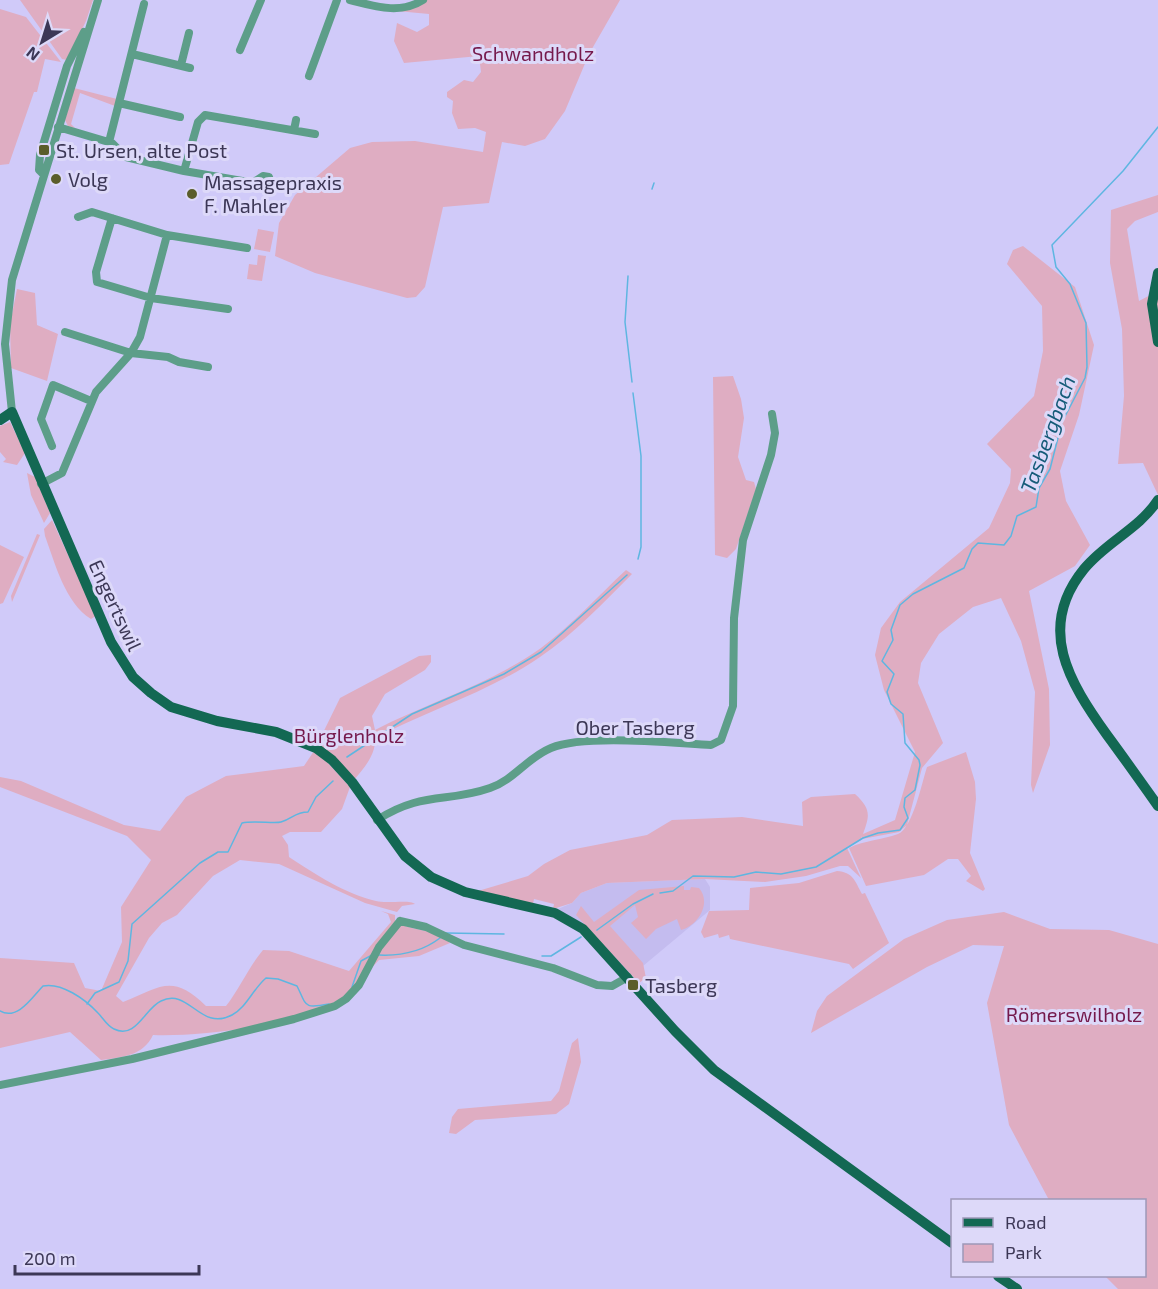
<svg xmlns="http://www.w3.org/2000/svg" width="1158" height="1289" font-family="'Exo 2',sans-serif">
<rect width="100%" height="100%" fill="#d0caf9"/>
<path fill="#c4bcef" d="M705,879L710,887V910L631,976L558,909L572,903L581,893L607,883Z"/>
<path fill="#dfadc2" d="M20,0H93L86,21L67,60L62,59Z
M426,0H620L589,54L565,111L545,139L525,146L502,142L489,203L443,207L425,287L416,297L407,298L315,273L275,256L279,223L295,195L350,148L372,142L415,141L483,152L486,132L475,128L458,129L452,113L453,101L447,97V92L464,80L473,82L481,72L479,56L404,63L394,41L397,23L417,32L429,25V14L397,11Z
M0,9L26,17L61,62L45,59L37,92H34L9,164L0,165Z
M74,88L117,99L115,106L80,93L71,124L75,128L68,126L65,120Z
M1158,195V212L1135,221L1127,229L1139,301L1158,291V495L1143,463L1118,464L1124,396L1122,329L1110,263L1111,210Z
M258,229L274,232L270,252L254,249Z
M1023,246L1075,287L1094,345L1079,415L1060,471L1066,501L1090,545L1075,566L1029,591L1049,689L1050,745L1033,793L1031,785L1035,692L1021,641L1001,598L973,607L939,634L921,663L918,683L943,743L922,768L907,825L899,832L862,839V836L861,840L847,848L861,878L848,866H840L806,876L765,882L705,879L607,883L581,893L572,903L553,909L554,904L534,899L533,904L478,891L528,876L544,864L570,850L647,835L672,820L742,817L803,826L802,802L811,797L855,794C871,809 870,815 863,834L895,820L915,752L884,690L875,655L881,628L900,602L989,528L1010,483L1011,469L987,444L1034,396L1043,351L1042,306L1007,264L1013,250Z
M258,255L266,256L262,281L247,279L249,264L257,265Z
M17,289L35,293L37,325L58,334L47,381L11,368L10,324Z
M733,376L741,399L744,418L738,457L746,480L754,482L756,489L736,549L727,558L715,555L713,377Z
M10,422L25,453L17,465L3,462L6,459L0,452V426Z
M27,473L35,477L50,513L44,523L31,495Z
M52,520L96,616L91,619C65,603 55,563 45,536L44,529Z
M37,534L40,535L12,602L11,596Z
M0,545L24,557L3,603L0,604Z
M626,570L632,574C603,603 574,634 540,657C489,692 429,710 375,738C376,755 364,768 354,780L317,745L340,698L419,656L431,655V662L425,670L385,694L372,716L375,730C429,702 491,684 541,648C572,625 598,596 626,570Z
M314,751L327,762L350,787L342,809L321,832H290L282,836L288,845L289,857C315,874 345,894 376,901C387,904 410,899 415,904L402,906L397,912L365,903L279,864L240,860L213,876L177,915L162,923L149,938L116,996L123,1002C161,987 172,973 206,1006H226C240,988 248,968 263,950L289,951L349,971L391,922L388,914L381,911L395,915V921C407,931 436,928 450,943L419,956L379,960C367,972 355,990 341,999C302,1025 200,1037 153,1035C143,1056 123,1057 101,1060L70,1032L0,1048V958L74,963L85,988L101,991L122,942L121,907L151,860L127,836L0,787V777L21,781L124,825L160,831L186,797L226,776L304,766Z
M966,752L975,782L976,799L970,853L985,889L983,891L966,881L971,876L958,859H948L924,875L866,886L849,848C865,840 882,840 898,834C913,828 922,782 927,767Z
M837,871C853,872 855,881 862,894L865,893L889,943L853,969L849,964L730,939L729,935L719,938L718,934L704,938L701,932L709,911L749,910L750,888L799,883Z
M684,886V890H690L691,887L699,888C712,903 698,926 681,930L677,919L656,929L646,939L631,923L638,917L635,905L610,926L643,963L646,978L639,983L576,915L581,906L594,922L639,890Z
M1004,912L1050,929L1109,930L1158,944V1289H1118L1105,1276H1144V1200H1049L1009,1125L987,1003L1004,946L973,945L927,967L811,1033L817,1011L827,996L904,939L947,920Z
M578,1038L581,1062L569,1104L556,1114L475,1120L456,1134L449,1133L452,1117L458,1109L551,1101L559,1091L572,1043Z"/>
<g fill="none" stroke-linecap="round" stroke-linejoin="round">
<path stroke="#5eb6e1" stroke-width="1.5" d="M652,189L654,183
M628,276L625,322L632,382
M633,393L641,456V547L638,559
M347,757L412,714L504,674L541,652L627,575
M660,893L673,891L693,876L734,877L756,872L781,874L816,867L863,838L878,833L900,830L908,818L904,807L905,798L915,790L920,765L919,760L905,743L903,714L891,704L887,692L894,674L882,661L893,640L891,630L900,605L913,594L964,568L972,549L978,543L1004,545L1011,536L1017,516L1036,507L1039,488L1050,469L1062,422L1085,378L1087,367L1086,323L1070,284L1056,267L1052,245L1123,171L1158,127
M597,930L633,904L653,894
M446,933L504,934
M379,955C401,956 423,951 440,938
M542,956H551L581,937
M352,987L361,961L372,955
M87,1004L95,993L119,982L128,961L132,924L200,863L218,852H228L242,823C254,820 274,824 281,822C292,819 295,812 308,812L316,797L333,781
M0,1011C18,1021 33,996 43,986C61,982 85,999 98,1013C103,1018 107,1026 114,1029C136,1040 145,1008 161,1001C189,987 200,1032 232,1015C246,1008 253,989 266,978L278,979L297,986C307,1006 303,1009 329,1004"/>
<path stroke="#5d9e89" stroke-width="8" d="M350,0C374,6 400,15 423,0
M240,50L261,0
M132,54L190,68
M181,65L189,33
M309,76L337,0
M119,103L180,117
M58,127L112,143L126,157L184,171L266,185L270,181L269,177L263,176L254,182
M294,130L296,120
M109,142L144,4
M184,171L198,122L205,115L315,134
M43,174L39,170L40,155L67,66L84,32
M78,217L92,212L167,235L247,248
M112,218L96,272L97,282L151,298L228,309
M65,332L131,353L168,357L179,362L208,367
M12,412L5,344L12,280L98,0
M52,446L41,419L53,385L91,401
M41,484L62,473L96,392L131,353L140,337L167,235
M377,820C422,791 447,803 490,788C514,780 528,757 551,748C585,734 671,743 711,745L721,740L733,706L734,618L743,540L771,455L775,433L772,414
M400,921L426,927L464,945L553,968L597,985L612,986L628,977
M0,1085L132,1059L294,1019L335,1006L346,999L359,985L379,947L400,921"/>
<path stroke="#136853" stroke-width="10" d="M1158,273L1152,304L1158,342
M0,420L12,412L111,642L133,677L151,693L171,707L217,721L276,732L316,748L332,760L352,782L405,856L431,877L465,892L555,913L583,929L675,1031L714,1070L952,1243
M1158,500C1139,529 1106,542 1084,569C1036,628 1069,682 1107,735C1124,758 1141,782 1158,806
M998,1276L1017,1289"/>
</g>
<g fill="#5b5d2b" stroke="#ddd9f9" stroke-width="2">
<rect x="38" y="144" width="12" height="12" rx="3"/>
<circle cx="56" cy="179" r="6"/>
<circle cx="192" cy="194" r="6"/>
<rect x="627" y="979" width="12" height="12" rx="3"/>
</g>
<g text-anchor="middle" dominant-baseline="central" stroke-width="6" stroke-linejoin="round" paint-order="stroke">
<g font-size="20" fill="#75194c" stroke="#ddd9f9">
<text x="533" y="53">Schwandholz</text>
<text x="349" y="735">Bürglenholz</text>
<text x="1074" y="1014">Römerswilholz</text>
</g>
<g font-size="20" fill="#3c3756" stroke="#ddd9f9" text-anchor="start">
<text x="56" y="150">St. Ursen, alte Post</text>
<text x="68" y="179">Volg</text>
<text x="204" y="182">Massagepraxis<tspan x="204" dy="23">F. Mahler</tspan></text>
<text x="645" y="985">Tasberg</text>
</g>
<g font-size="20" fill="#3c3756" stroke="#ddd9f9">
<text transform="translate(116 605) rotate(65)">Engertswil</text>
<text x="635" y="727">Ober Tasberg</text>
</g>
<g font-size="21" font-style="italic" fill="#165b79" stroke="#ddd9f9">
<text transform="translate(1047 434) rotate(-70)">Tasbergbach</text>
</g>
</g>
<rect x="951" y="1199" width="195" height="78" fill="#ddd9f9" stroke="#9d98b8" stroke-width="1.5"/>
<rect x="963" y="1218" width="30" height="9" fill="#136853" stroke="#9d98b8" stroke-width="1.5"/>
<text x="1005" y="1229" font-size="18" fill="#3c3756">Road</text>
<rect x="963" y="1244" width="30" height="18" fill="#dfadc2" stroke="#9d98b8" stroke-width="1.5"/>
<text x="1005" y="1259" font-size="18" fill="#3c3756">Park</text>
<g transform="translate(42 42) rotate(218)" stroke="#ddd9f9" stroke-width="4.5" paint-order="stroke">
<path d="M0-4.5L10 22L0 15L-10 22Z" fill="#3c3756"/>
<text y="-9" font-size="16" font-weight="bold" text-anchor="middle" fill="#3c3756">N</text>
</g>
<path d="M15 1265v9h184v-9" fill="none" stroke="#3c3756" stroke-width="3"/>
<text x="24" y="1265" font-size="18" fill="#3c3756" stroke="#ddd9f9" stroke-width="4.5" paint-order="stroke">200 m</text>
</svg>
